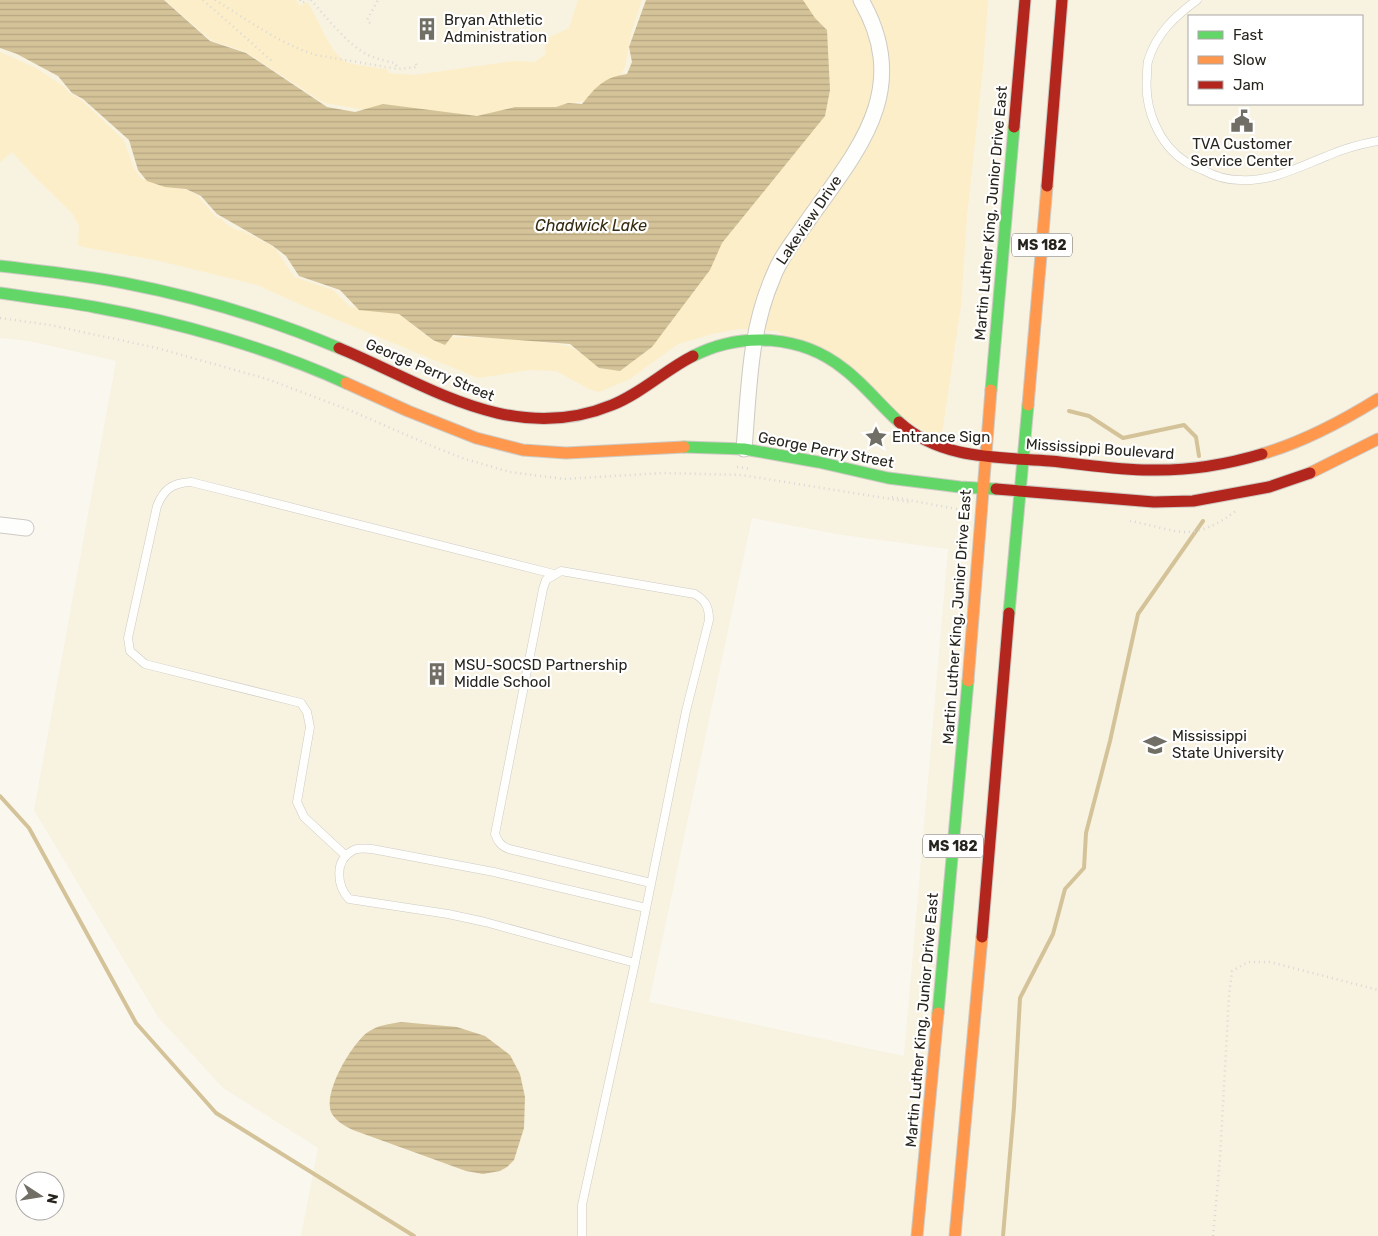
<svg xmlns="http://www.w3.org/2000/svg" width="1378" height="1236" font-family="Rubik,sans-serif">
<defs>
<pattern id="water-rules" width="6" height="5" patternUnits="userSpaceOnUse" patternTransform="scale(1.25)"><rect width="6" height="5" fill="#d4c398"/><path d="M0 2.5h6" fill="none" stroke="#b6a783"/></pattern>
</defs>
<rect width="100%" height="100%" fill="#faf7ef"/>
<path fill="#f8f2e0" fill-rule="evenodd" d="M0,0H1378V1236H301L318,1148L223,1088L158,1017L34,810L116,361L29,341L0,338ZM1189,16H1362V104H1189ZM752,518L842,535L948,549L904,1056L649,1002Z"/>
<path fill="#fceec8" d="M165,0H296L300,6L307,2C320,20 327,49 345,61C351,65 378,68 387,69L388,73L414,75L513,61L535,62L546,54L544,40L569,28L578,0H642L632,30L625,67L615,84L600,97L519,115L438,118L360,109L324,103L246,52L211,40Z
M801,0H988L983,67L967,216L961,305L941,440L917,427L777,331L738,329L712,334L678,344L630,379L599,392L591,390L556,371L529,370L478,378L311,309L257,285L160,261L83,247L78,245L79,226L72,213L34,176L12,152L0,162V52L36,68L66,88L69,93L79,98L123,139L135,170L142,179L187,190L197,195L216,217L222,219L227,225L237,230L243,231L275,248L294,277L333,290L350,307L399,314L433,341L454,337L520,339L570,346L584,355Z"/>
<path fill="url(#water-rules)" d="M0,0H164L210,41L246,53L327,107L355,112L383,104L477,116L515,107H556L568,103L582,104C596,87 604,77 627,74L632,62L629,47L646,0H803L815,18L827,30L830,90L825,116L722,243L710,270L652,347L620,371L599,368L570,344L453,335L445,345L433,340L399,314L359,310L340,290L299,276L286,256L273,246L217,214L201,196L186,189L165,187L147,181L138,170L129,140L83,99L72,93L58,76L17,54L0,48Z
M401,1022L457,1027L485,1036L510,1055L520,1074L525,1097L524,1128L514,1160L507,1167L500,1171L483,1174L466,1171L353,1130C345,1126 337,1122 332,1114C321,1095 352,1043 368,1032C378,1025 389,1024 401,1022Z"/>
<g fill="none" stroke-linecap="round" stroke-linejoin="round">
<path stroke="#d4c398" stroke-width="4" d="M1069,411L1089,416L1123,438L1184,425L1196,437L1199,456
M0,796L29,828L136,1023L216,1113L414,1236
M1003,1236L1014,1107L1020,998L1053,934L1065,889L1084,868L1086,833L1110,741L1138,614L1203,521"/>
<defs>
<path id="lane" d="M1197,0C1175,16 1156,34 1148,61C1147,66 1147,71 1147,76C1144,108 1158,144 1186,162C1191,165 1198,168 1203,170C1214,176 1227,180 1240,180C1271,182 1299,167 1327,156C1343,149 1361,144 1378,141
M346,856L304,817L297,802L310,727L307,712L301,703L145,664L130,651L128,638L157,506C164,489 172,483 191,482L554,574
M635,963L485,922L448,914L349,899C337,886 334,861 352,851C358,847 365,849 372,849L494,872L646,908
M582,1236V1205L635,963L686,711L709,620C709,607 706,601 695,594L561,571L546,580L543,589L495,834C498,842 501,846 509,849L651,883"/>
<path id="street" d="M744,449C749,391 749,332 773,277C780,258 793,242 804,226C855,153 914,92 861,0
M0,525L26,528"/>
<path id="fast" d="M0,266C42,271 83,275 124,283C197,297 270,319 339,348
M0,293C31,298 63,301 94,307C178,322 269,348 346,383
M693,356C742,331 802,335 844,369C864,384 880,405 899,422
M991,390L1014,127
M684,447L744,449L818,462L888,478L960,487L996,489
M1009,613L1028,405
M938,1013L968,681"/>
<path id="slow" d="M346,383L408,411L476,438L523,450L566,453L684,447
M1028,405L1047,186
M1262,454C1303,442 1341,422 1378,399
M1310,473L1378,439
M968,681L991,390
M917,1236L938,1013
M955,1236L982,937"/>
<path id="jam" d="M1014,127L1025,0
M1047,186L1062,0
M339,348C428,385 513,446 612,405C642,393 665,370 693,356
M899,422C941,460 997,457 1050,461C1083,464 1116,470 1149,470C1187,471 1225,465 1262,454
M996,489L1154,502L1193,501L1269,487L1310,473
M982,937L1009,613"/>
</defs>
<use href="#lane" stroke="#cdcac3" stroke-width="9"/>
<use href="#street" stroke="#cdcac3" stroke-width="17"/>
<use href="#fast" stroke="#cdcac3" stroke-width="13"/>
<use href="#slow" stroke="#cdcac3" stroke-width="13"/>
<use href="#jam" stroke="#cdcac3" stroke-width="13"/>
<path stroke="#d9d8d6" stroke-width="2.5" stroke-dasharray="1 4" stroke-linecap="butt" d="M203,0L273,62
M215,0C248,20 280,44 316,55L398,69L417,67L416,63
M300,0L302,3L308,0
M311,0C325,16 349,46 368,55C377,59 386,61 395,63L398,69
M370,23L367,20L378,0
M0,318L50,325L157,348L267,379L349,410L432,446L465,459L510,472L564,479L663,473L742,475L909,502
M737,467L752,469
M892,497L962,510
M1130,521C1144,523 1175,533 1188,532C1206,531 1223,521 1237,510
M1213,1236L1220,1159L1229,996L1232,971L1248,962H1270L1378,990"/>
<use href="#lane" stroke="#fefefd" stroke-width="8"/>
<use href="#street" stroke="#fefefd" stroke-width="15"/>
<use href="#fast" stroke="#63d668" stroke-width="11"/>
<use href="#slow" stroke="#ff974d" stroke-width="11"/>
<use href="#jam" stroke="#b3261e" stroke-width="11"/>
</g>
<defs>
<symbol id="building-bare" viewBox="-9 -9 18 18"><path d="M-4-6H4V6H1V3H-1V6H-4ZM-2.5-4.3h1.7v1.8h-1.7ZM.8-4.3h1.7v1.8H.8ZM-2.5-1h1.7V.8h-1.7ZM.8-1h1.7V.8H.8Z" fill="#716e66" stroke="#fff" stroke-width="2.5" paint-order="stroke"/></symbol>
<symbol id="civic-bare" viewBox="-9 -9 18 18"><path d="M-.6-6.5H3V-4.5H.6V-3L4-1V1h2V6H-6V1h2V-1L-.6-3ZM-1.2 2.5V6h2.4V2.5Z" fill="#716e66" stroke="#fff" stroke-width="2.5" paint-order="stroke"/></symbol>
<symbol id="sight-bare" viewBox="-9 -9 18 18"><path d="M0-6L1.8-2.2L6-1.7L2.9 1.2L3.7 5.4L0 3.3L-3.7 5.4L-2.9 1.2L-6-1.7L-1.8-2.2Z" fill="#716e66" stroke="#fff" stroke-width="2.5" paint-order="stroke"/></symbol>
<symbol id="university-bare" viewBox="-9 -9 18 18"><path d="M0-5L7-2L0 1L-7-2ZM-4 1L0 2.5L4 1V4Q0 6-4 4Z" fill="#716e66" stroke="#fff" stroke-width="2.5" paint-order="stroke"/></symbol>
</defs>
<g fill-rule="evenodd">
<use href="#building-bare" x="411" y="13" width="32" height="32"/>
<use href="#civic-bare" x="1226" y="105" width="32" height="32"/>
<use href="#sight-bare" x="860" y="421" width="32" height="32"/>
<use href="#building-bare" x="421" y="658" width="32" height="32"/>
<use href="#university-bare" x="1139" y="729" width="32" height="32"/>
</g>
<g text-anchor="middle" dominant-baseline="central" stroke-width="4.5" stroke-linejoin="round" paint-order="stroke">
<g fill="#fff" stroke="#686661" stroke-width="1">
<rect x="1012" y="233.5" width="60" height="23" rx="4"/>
<rect x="923" y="834.5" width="60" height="23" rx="4"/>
</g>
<g font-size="14" font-weight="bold" fill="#27241d">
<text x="1042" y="245">MS 182</text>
<text x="953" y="846">MS 182</text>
</g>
<g font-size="15" fill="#27241d" stroke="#fff" text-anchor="start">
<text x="444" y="20">Bryan Athletic<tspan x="444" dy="17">Administration</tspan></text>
<text x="1242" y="144" text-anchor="middle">TVA Customer<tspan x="1242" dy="17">Service Center</tspan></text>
<text x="892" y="437">Entrance Sign</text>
<text x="454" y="665">MSU-SOCSD Partnership<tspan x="454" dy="17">Middle School</tspan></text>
<text x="1172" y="736">Mississippi<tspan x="1172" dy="17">State University</tspan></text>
</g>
<g font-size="15" fill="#27241d" stroke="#fff">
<text transform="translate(991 213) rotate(-85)">Martin Luther King, Junior Drive East</text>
<text transform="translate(809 220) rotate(-56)">Lakeview Drive</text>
<text transform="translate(430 370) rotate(23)">George Perry Street</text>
<text transform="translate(1100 449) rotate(4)">Mississippi Boulevard</text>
<text transform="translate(826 450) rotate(11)">George Perry Street</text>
<text transform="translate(957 617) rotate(-86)">Martin Luther King, Junior Drive East</text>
<text transform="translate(922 1020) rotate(-85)">Martin Luther King, Junior Drive East</text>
</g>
<g font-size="16" font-style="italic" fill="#362c11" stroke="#fff">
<text x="591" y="225">Chadwick Lake</text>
</g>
</g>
<rect x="1188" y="15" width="175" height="90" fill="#ffffff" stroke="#a9a7a5"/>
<rect x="1198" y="31" width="25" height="8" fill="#63d668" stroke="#a9a7a5"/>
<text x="1233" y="40" font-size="15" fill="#27241d">Fast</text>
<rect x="1198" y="56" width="25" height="8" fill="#ff974d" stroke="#a9a7a5"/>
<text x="1233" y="65" font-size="15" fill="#27241d">Slow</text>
<rect x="1198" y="81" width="25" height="8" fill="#b3261e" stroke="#a9a7a5"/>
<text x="1233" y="90" font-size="15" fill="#27241d">Jam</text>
<g transform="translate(40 1196) rotate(102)"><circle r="24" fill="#ffffff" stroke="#a9a7a5"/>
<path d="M0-4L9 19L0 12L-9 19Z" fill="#716e66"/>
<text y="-8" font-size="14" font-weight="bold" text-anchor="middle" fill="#27241d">N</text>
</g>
</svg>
